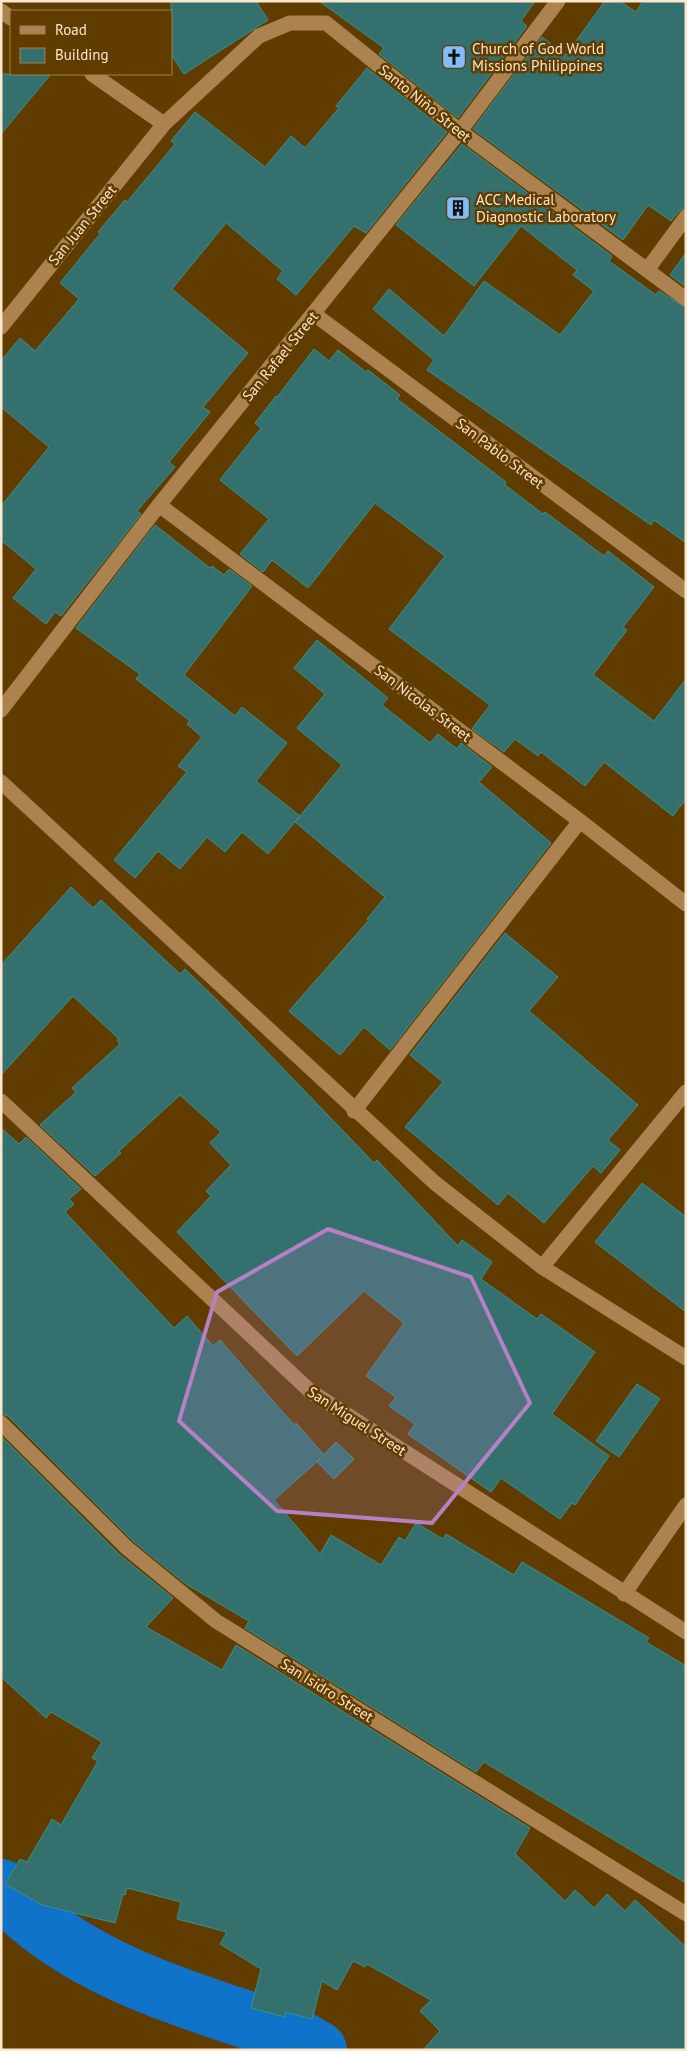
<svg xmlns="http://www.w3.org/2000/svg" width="687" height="2051" font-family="'PT Sans',sans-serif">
<rect width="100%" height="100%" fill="#613c00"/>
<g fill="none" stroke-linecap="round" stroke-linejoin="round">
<path stroke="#0f73c9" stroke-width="58" d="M1,1888C75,1972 193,2000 294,2036L318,2050"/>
</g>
<path fill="#34706d" stroke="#37928e" d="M171,1H256L268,20L184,74L171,54Z
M319,1H535L521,21L527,26L458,118L379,54L384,48Z
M605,1H620L636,12L643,1H686V208L679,211L671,221L648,205L623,240L473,129L542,37L566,55Z
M367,68L447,132L366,233L354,226L296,295L277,279L283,271L226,223L172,289L248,353L203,407L210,412L169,462L175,467L137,511L141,514L61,616L55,612L46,624L13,598L36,569L1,540V506L49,447L1,407V361L20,338L35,351L79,299L60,283L100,234L98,232L125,200L127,202L175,144L171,141L195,112L265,167L291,136L305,148L339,108L336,106Z
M1,74H51L1,134Z
M462,144L612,256L609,261L656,295L659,291L686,308V543L654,520L651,525L427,370L434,360L373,309L389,289L444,336L484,281L560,335L594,291L573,275L577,270L521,226L474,286L396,225Z
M686,253V287L670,275Z
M314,349L329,361L338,350L366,372L368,370L400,395L397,399L506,482L505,485L543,514L545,512L604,556L608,551L654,587L623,627L627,630L593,675L654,721L686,679V799L673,816L604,762L585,786L541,752L538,756L515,739L504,752L472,729L490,705L389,629L445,556L375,503L308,588L272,560L263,572L240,554L269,519L220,480L261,428L255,423L276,396L277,397Z
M155,525L210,568L212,566L224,575L229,569L252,586L184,675L235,716L242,707L287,743L256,781L300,816L268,854L242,832L225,852L207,837L180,869L158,851L135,878L114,860L187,772L178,766L202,737L187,724L190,721L136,679L140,674L76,628Z
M317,640L388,698L382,705L430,743L438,734L457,749L461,743L492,767L479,782L551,843L390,1050L364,1027L340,1055L289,1011L369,920L367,919L385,897L295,822L342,765L297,728L325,694L294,668Z
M71,887L93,908L101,900L180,974L185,969L217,1000L374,1163L377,1160L458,1246L462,1240L492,1262L481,1279L537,1319L541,1314L595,1352L552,1414L609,1456L575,1505L572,1503L560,1519L501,1478L491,1492L408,1434L415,1424L389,1406L396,1397L366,1376L404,1323L364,1291L297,1356L177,1232L211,1196L206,1191L231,1165L210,1143L221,1132L180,1095L119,1151L121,1153L95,1176L40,1125L76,1092L72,1088L120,1044L117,1040L119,1039L73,996L1,1075V965Z
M505,933L558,977L529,1011L638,1105L608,1140L620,1150L601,1173L593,1166L544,1223L508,1193L498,1205L405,1127L443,1082L410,1055Z
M1,1128L19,1144L26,1137L81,1189L69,1199L74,1204L65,1212L174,1328L187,1316L213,1346L220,1340L294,1425L296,1423L324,1455L336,1442L354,1459L334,1479L317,1462L320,1459L274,1500L320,1554L331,1535L381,1565L399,1537L405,1541L416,1523L443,1539L446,1534L514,1575L522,1562L649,1638L646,1642L686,1666V1883L484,1762L476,1772L245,1628L249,1621L186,1584L133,1541L8,1416L1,1414Z
M642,1183L686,1217V1312L595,1242Z
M637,1384L660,1399L619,1457L596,1441Z
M1,1436L120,1555L173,1598L146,1627L222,1670L236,1645L530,1828L515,1854L565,1901L575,1890L594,1908L607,1894L625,1911L635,1900L686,1947V2050H423L440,2031L420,2011L431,2000L367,1964L365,1967L353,1961L337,1990L322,1981L312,2019L286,2012L285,2017L251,2008L261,1969L220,1944L227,1932L177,1919L181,1902L127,1888L125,1895L123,1894L115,1923L42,1905L5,1884L20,1859L27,1862L52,1819L61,1825L98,1761L92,1758L102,1742L51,1712L46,1718L1,1677Z"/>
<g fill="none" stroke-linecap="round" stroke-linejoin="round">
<path stroke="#ac8350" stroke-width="15" d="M1,11L11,18
M92,74L164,124
M647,270L686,217
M314,314L686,591
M1,327L164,124L259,36L290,23H326L460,131L686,299
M159,505L580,821L686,904
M1,710L159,505L460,131L558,1
M1,782L435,1183L542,1267L686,1358
M1,1101L310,1391L686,1632
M354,1111L580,821
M542,1267L686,1092
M1,1423L127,1548L216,1621L686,1914
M624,1594L686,1505"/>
</g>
<path fill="#b580c5" fill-opacity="0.2" stroke="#b580c5" stroke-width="4" stroke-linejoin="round" d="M328,1229L471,1277L530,1403L432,1523L277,1511L179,1421L217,1292Z"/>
<defs>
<symbol id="church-square" viewBox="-11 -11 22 22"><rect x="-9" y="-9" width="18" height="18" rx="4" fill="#83bcfb" stroke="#613c00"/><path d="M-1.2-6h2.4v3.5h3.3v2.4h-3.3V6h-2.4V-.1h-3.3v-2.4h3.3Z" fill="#111"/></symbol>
<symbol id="building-square" viewBox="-11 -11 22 22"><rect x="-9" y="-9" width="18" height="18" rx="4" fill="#83bcfb" stroke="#613c00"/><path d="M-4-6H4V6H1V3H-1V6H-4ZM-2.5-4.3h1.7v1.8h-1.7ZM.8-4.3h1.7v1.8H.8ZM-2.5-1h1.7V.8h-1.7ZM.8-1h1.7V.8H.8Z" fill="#111"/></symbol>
</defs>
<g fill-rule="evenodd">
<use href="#church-square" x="440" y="43" width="28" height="28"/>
<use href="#building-square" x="444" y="194" width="28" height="28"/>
</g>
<g text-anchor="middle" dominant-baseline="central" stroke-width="5" stroke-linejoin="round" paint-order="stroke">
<g font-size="15" fill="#fce6cc" stroke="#613c00" text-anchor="start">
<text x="472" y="48">Church of God World<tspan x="472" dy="17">Missions Philippines</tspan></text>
<text x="476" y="199">ACC Medical<tspan x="476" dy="17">Diagnostic Laboratory</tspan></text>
</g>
<g font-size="15" fill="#fce6cc" stroke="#613c00">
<text transform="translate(425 103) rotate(39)">Santo Niño Street</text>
<text transform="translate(82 225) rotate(-51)">San Juan Street</text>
<text transform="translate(280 356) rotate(-51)">San Rafael Street</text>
<text transform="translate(500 453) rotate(37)">San Pablo Street</text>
<text transform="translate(423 703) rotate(37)">San Nicolas Street</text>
<text transform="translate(357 1421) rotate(33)">San Miguel Street</text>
<text transform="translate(327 1690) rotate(32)">San Isidro Street</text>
</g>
</g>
<rect width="687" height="2051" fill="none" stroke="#fce6cc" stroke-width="5"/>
<rect x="10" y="10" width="162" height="65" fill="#613c00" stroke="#9f8052"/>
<rect x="20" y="26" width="25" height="8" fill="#ac8350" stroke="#9f8052"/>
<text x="55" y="35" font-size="15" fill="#fce6cc">Road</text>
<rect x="20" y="48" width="25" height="15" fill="#34706d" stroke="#9f8052"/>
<text x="55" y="60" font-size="15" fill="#fce6cc">Building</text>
</svg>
